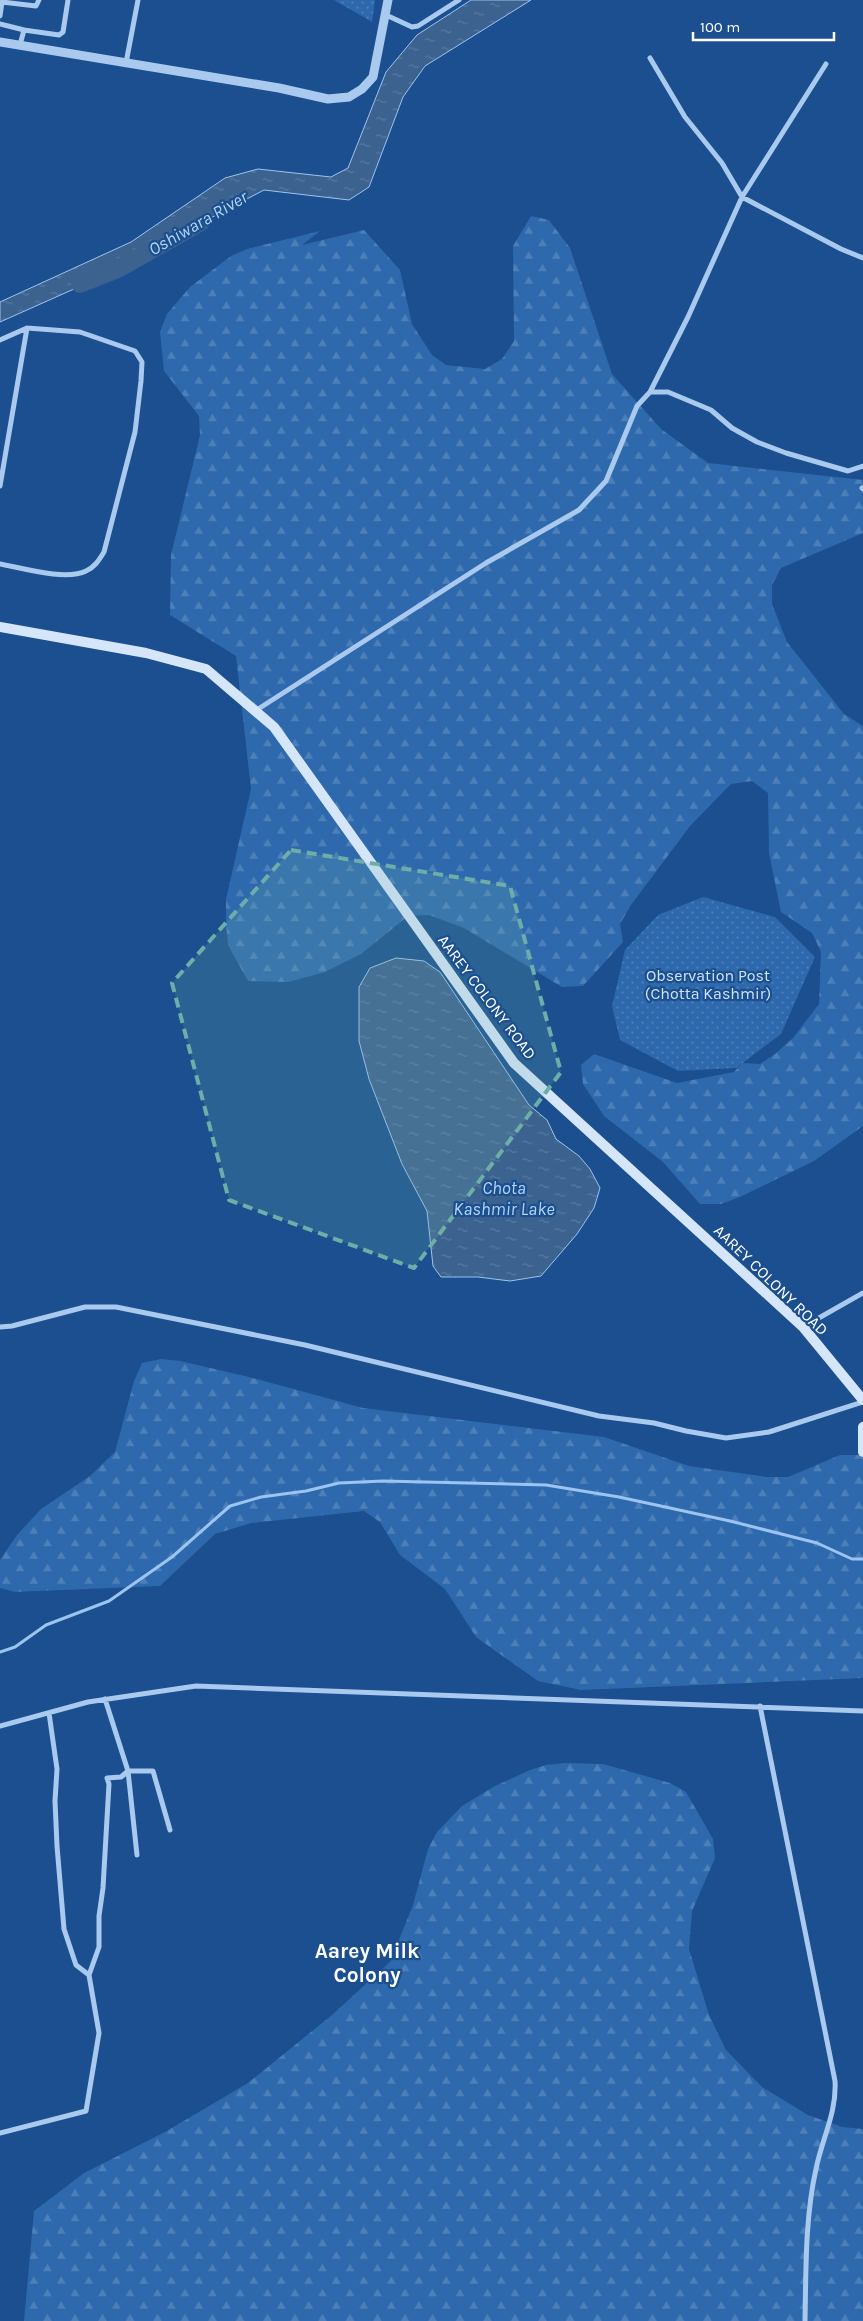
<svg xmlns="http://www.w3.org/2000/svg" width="863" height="2321" font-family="Karla,sans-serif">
<defs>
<pattern id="forest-firs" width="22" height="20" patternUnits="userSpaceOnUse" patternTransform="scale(1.25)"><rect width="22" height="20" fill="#2e69ad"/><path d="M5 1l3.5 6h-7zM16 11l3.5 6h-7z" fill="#4d80b9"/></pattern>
<pattern id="park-dots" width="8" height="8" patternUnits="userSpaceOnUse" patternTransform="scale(1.25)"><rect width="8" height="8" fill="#2e69ad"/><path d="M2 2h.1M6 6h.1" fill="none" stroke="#4d80b9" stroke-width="1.8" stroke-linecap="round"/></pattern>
<pattern id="water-ripples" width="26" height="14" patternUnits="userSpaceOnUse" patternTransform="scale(1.25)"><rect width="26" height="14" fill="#3c6290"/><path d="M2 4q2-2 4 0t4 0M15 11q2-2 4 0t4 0" fill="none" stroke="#597aa1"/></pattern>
</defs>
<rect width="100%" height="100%" fill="#1b4f8f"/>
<path fill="url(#forest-firs)" d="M531,216L549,220L570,248L612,374L661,429L708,463L863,480V533L781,568L772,585V604L787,642L844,714L863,726V1126L814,1161L740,1197L721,1204H700L663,1162L604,1116L583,1084L581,1065L594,1054L677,1083L734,1072L742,1063L760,1064L775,1054L793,1038L819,1004L821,952L812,933L781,912L769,853L768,793L752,781L731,784L690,826L631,905L620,924L623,942L583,986L562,987L464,928L429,915L408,916L361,954L325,972L288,982L248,981L228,945L226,923V899L251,789L236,656L170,615L171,555L200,435L199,416L164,371L160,332L167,314L190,287L231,256L247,249L320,231L302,245L364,230L400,270L412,324L432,355L446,365L485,369L502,359L514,341L513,246Z
M161,1359L180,1361L249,1377L363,1408L604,1437L689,1466L767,1477H788L840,1455H863V1678L581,1690L538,1681L476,1637L445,1589L400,1555L380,1522L364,1511L251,1523L215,1534L160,1586L15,1592L0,1588V1560L17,1535L41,1509L90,1476L115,1452L134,1381L142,1363Z
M565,1763L603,1764L670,1783L686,1792L713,1839L715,1858L692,1911L689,1949L709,2015L726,2050L762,2087L808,2115L842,2127L863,2129V2321H24L34,2211L84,2173L165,2132L248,2083L332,2015L390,1962L413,1905L428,1849L437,1832L462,1806L495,1786L530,1770L546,1765Z"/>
<path fill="url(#park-dots)" d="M334,0H375L372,22Z
M703,897L775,917L815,957L781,1034L736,1068L678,1071L620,1040L612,1006L625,950L658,915Z"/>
<path fill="url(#water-ripples)" stroke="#9cc4f0" d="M471,0H531L425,66L403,97L369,187L349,200L264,190L83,285L0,322V302L131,242L225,178L258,169L331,177L348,168L386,72L417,35Z
M396,958L424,961L440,972L529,1105L547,1120L556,1139L579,1156L590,1169L600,1188L594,1208L577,1234L541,1276L510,1281L478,1277H441L433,1266L427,1211L402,1164L369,1079L359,1041V987L370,968Z"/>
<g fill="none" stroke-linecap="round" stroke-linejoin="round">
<path stroke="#9cc4f0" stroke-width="3" d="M0,1652L15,1647L46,1625L109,1601L172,1557L230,1506L261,1497L306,1491L339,1483L383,1481L546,1485L619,1497L730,1521L817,1543L852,1559H863"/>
<path stroke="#3c6290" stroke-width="18" d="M80,284L118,269L201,222"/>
<path stroke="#a9c9ee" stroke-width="5" d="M386,15L412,27L418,26L459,0
M0,16L2,2L36,6L39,0
M0,24L24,30L59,35L63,32L68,0
M20,45L24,30
M650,58L685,117L722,163L742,197L841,249L863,258
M126,63L138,0
M0,340L27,328L80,332L135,351L142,362L141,381L135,432L104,552C99,560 95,567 86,571C66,581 22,568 0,564
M650,392H668L711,410L732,428L757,442L786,453L848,471L863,466
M0,486L27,328
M862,488L863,489
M255,711L486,563L579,510L606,481L637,406L650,392L688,317L742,197L826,64
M0,1327L12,1326L85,1307H116L305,1345L599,1416L654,1423L686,1431L726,1438L769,1432L863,1402
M803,1327L863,1293
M760,1706L835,2081C837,2112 822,2139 816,2169C805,2218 806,2271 805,2321
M49,1713L57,1769L55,1801L57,1846L64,1929L76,1965L89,1975L99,1947V1916L103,1888L109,1784L107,1778L121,1777L128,1771L105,1699
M0,1726L88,1702L196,1686L863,1711
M137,1855L128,1771H153L170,1830
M0,2133L86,2111L99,2033L89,1975"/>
<path stroke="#a9c9ee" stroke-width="9" d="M0,42L279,88L328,99L349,97L362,89L373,77L388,0"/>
<path stroke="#d6e6fa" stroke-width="10" d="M0,627L146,653L206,669L274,727L514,1063L803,1327L863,1400
M863,1427V1452"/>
</g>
<path fill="#6fada8" fill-opacity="0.2" stroke="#6fada8" stroke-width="4" stroke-dasharray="10 6" stroke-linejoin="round" d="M291,850L510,886L561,1072L414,1268L229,1200L172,983Z"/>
<g text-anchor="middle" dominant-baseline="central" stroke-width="4.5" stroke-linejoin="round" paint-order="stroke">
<g font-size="16" fill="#cfe3fa" stroke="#1b4f8f">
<text x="708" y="975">Observation Post<tspan x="708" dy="18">(Chotta Kashmir)</tspan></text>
</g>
<g font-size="16" fill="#fff" stroke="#1b4f8f">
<text transform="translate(487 997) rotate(53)">AAREY COLONY ROAD</text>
<text transform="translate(771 1280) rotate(44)">AAREY COLONY ROAD</text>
</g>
<g font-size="18" font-style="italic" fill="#b5d3f5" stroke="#1b4f8f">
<text transform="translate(198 223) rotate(-30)">Oshiwara River</text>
<text x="504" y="1188">Chota<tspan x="504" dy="21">Kashmir Lake</tspan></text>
</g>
<g font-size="21" font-weight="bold" fill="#fff" stroke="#1b4f8f">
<text x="367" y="1951">Aarey Milk<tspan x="367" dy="24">Colony</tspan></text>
</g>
</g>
<path d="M693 32v8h141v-8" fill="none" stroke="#ffffff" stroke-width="2.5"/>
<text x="700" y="32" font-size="15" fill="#ffffff" stroke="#1b4f8f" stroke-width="4" paint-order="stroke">100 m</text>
</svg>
